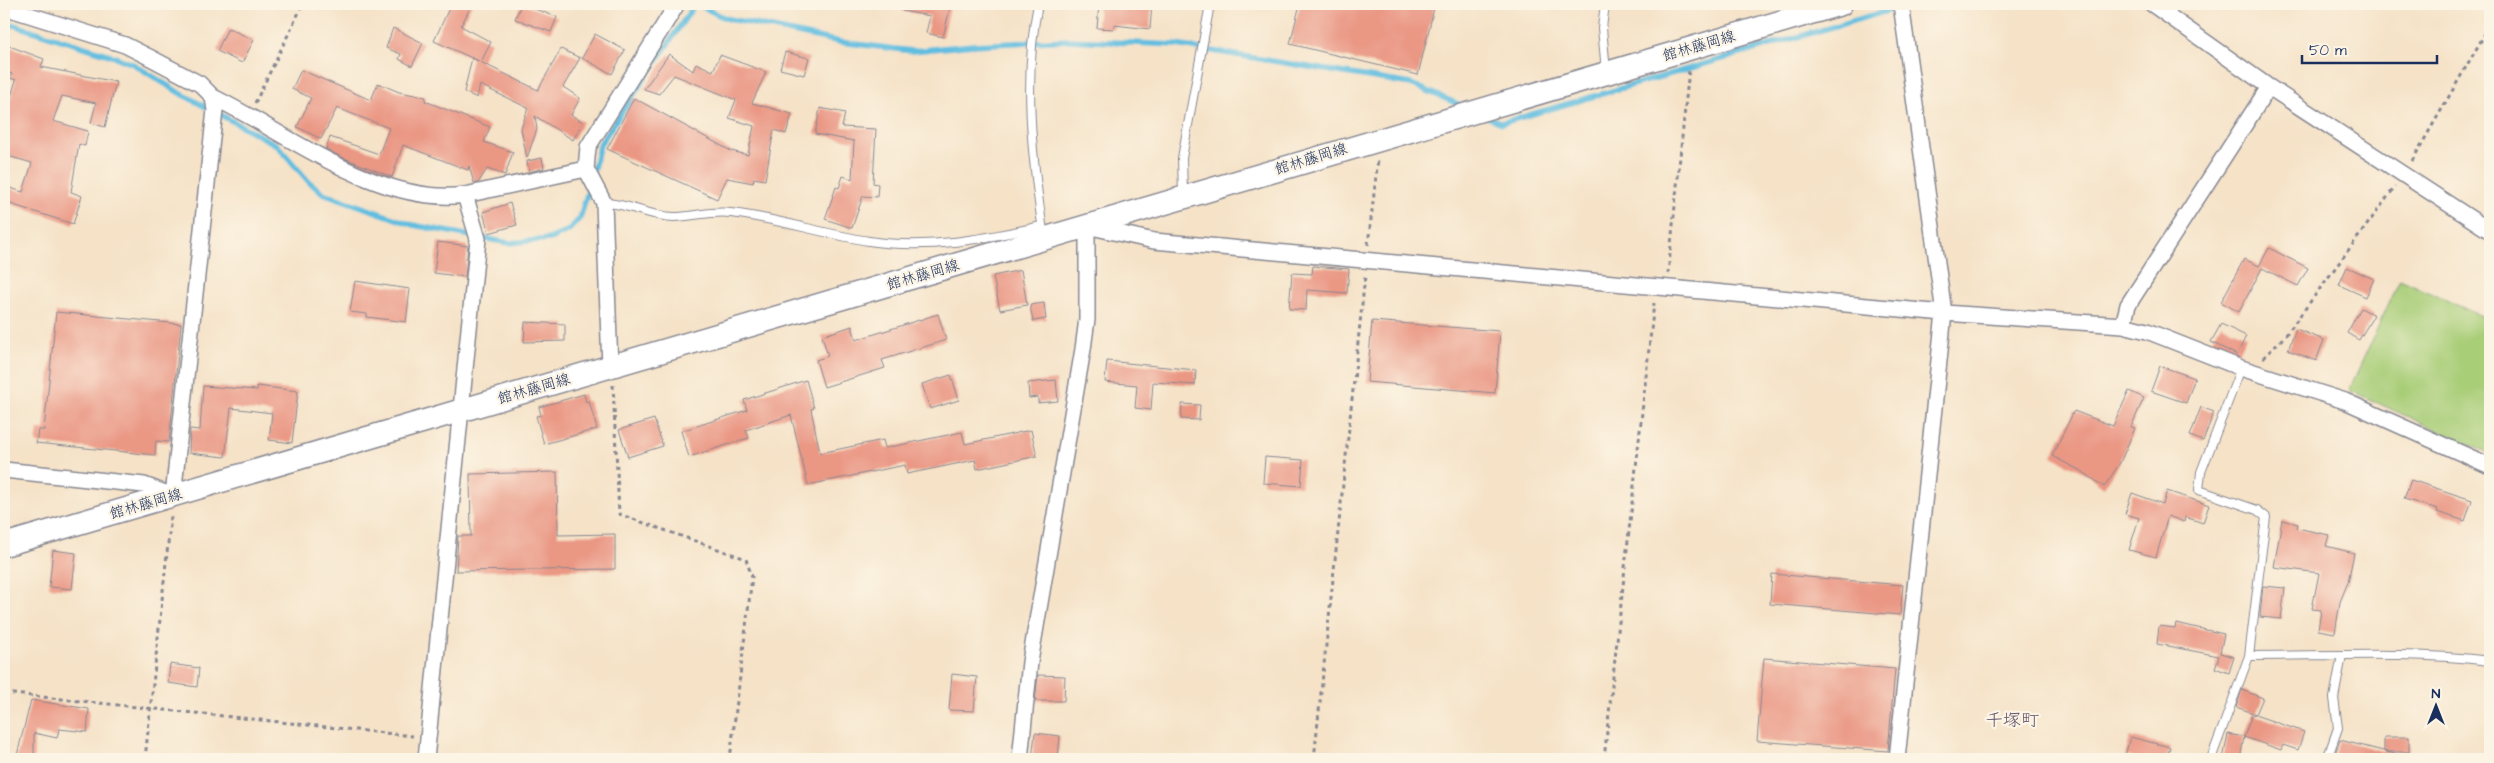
<svg xmlns="http://www.w3.org/2000/svg" width="2494" height="763" font-family="'Architects Daughter','Klee One',sans-serif">
<rect width="100%" height="100%" fill="#fcf5e5"/>
<filter id="ink" filterUnits="userSpaceOnUse"><feTurbulence type="fractalNoise" baseFrequency=".02" numOctaves="2"/><feDisplacementMap in="SourceGraphic" scale="10" xChannelSelector="R" yChannelSelector="G"/><feConvolveMatrix kernelMatrix="1 2 1 2 8 2 1 2 1" color-interpolation-filters="sRGB"/></filter>
<filter id="wash" filterUnits="userSpaceOnUse"><feTurbulence type="fractalNoise" baseFrequency=".0096" numOctaves="4" result="noise"/><feDisplacementMap in="SourceGraphic" scale="20" xChannelSelector="R" yChannelSelector="G"/><feGaussianBlur stdDeviation="1.12" result="paint"/><feColorMatrix in="noise" values="0 0 0 0 0 0 0 0 0 0 0 0 0 0 0 0 0 1.4 0 .05"/><feComposite in="paint" operator="in"/></filter>
<g filter="url(#wash)">
<rect width="100%" height="100%" fill="#f5e2c7"/>
<path fill="#a9ce78" stroke="#627e6b" d="M2400,279L2490,320V454L2349,390Z"/>
<g fill="none" stroke-linecap="round" stroke-linejoin="round">
<path stroke="#62bee0" stroke-width="5.5" d="M697,4L725,18L840,42L912,51L973,45L1070,40L1176,45L1411,84L1465,107
M4,22L110,55L133,64L178,92L277,145L309,182L323,193L413,225L509,243L550,239L569,230L580,218L590,184
M1485,116L1502,123L1911,4
M592,175L600,144L695,4"/>
</g>
<g id="blocks">
<path fill="#ea9784" d="M451,4H472L461,26L491,42L481,62L434,41Z
M521,4L557,17L551,32L515,19Z
M902,4H951L943,37L926,33L930,16L902,11Z
M1099,4H1152L1150,29L1114,25V29L1097,28Z
M1300,4H1435L1418,75L1290,44Z
M228,28L254,40L242,63L217,51Z
M393,28L423,43L412,66L399,59L401,54L386,48Z
M595,34L625,50L612,74L582,58Z
M4,44L44,59L41,67L116,82L105,127L91,123L96,103L62,96L53,121L88,131L85,146L79,144L71,192L82,196L73,224L4,202V186L23,192L32,163L4,155V120L16,80L10,78L12,74L4,71Z
M561,49L580,58L563,87L580,98L571,115L583,122L573,140L535,116L537,129L527,158L521,129L528,108L480,85L477,98L464,92L472,58L538,90Z
M785,52L809,58L804,75L780,69Z
M669,54L693,71L696,63L713,71L720,55L766,72L752,103L792,114L786,134L774,130L765,180L754,178L753,183L727,178L717,199L607,149L634,98L731,151L748,155L754,126L729,118L736,100L674,75L659,94L644,89Z
M301,70L371,100L378,83L399,92L426,97L425,101L490,127L484,142L513,152L505,175L487,169L478,183H474L469,166L468,170L403,145L392,177L339,156L326,149L330,137L379,154L389,128L337,108L321,139L297,127L311,98L292,89Z
M820,108L845,113L842,127L876,129L873,183L878,184L877,197L863,196L852,228L825,219L836,187L839,188L843,176L852,179L854,141L815,134Z
M542,158L544,168L529,172L527,161Z
M510,203L517,225L489,233L483,212Z
M438,242L468,246L465,277L434,273Z
M2269,248L2308,268L2298,286L2262,268L2239,312L2221,302L2244,259L2259,266Z
M1313,266L1349,269L1347,293L1307,290L1306,310L1289,309L1292,273L1312,274Z
M2347,267L2374,279L2366,297L2339,285Z
M1021,270L1027,305L1000,310L993,276Z
M355,281L410,289L406,322L367,317V314L350,312Z
M1044,303L1046,319L1033,321L1030,305Z
M2361,308L2374,315L2359,340L2347,333Z
M56,312L181,324L169,442L156,441L155,455L36,443L38,430H44Z
M938,314L946,340L882,360L885,368L824,387L816,360L828,356L822,336L852,326L856,340Z
M1372,321L1500,331L1495,393L1367,382Z
M525,322L565,324V341L524,342Z
M2221,324L2246,336L2237,355L2211,342Z
M2296,329L2324,340L2316,361L2288,350Z
M1107,361L1196,370L1195,385L1153,382L1151,410L1135,408L1137,385L1105,382Z
M2160,366L2195,378L2186,403L2151,391Z
M951,375L959,400L930,409L922,384Z
M806,380L814,408L811,409L820,453L883,440L885,448L962,432L965,444L1031,430L1037,456L977,469L975,460L907,474L905,465L808,485L791,415L746,430L749,438L689,457L681,431L747,410L744,400Z
M1056,380L1058,401L1038,403V397L1029,398L1028,383Z
M203,386L257,390V386L298,391L292,443L269,440L272,413L231,408L225,457L189,453L190,429L200,430Z
M2129,391L2144,398L2131,427L2135,428L2120,463L2104,487L2083,472L2052,456L2074,411L2113,426Z
M584,394L586,402L589,401L597,429L544,444L536,416L541,415L539,407Z
M1182,404L1200,405L1199,420L1181,419Z
M2201,407L2214,412L2203,441L2190,436Z
M654,419L663,446L628,457L619,430Z
M1265,457L1303,460L1301,486L1263,483Z
M557,472L558,535L615,534V569L456,571L458,536H471L470,474Z
M2411,480L2472,500L2465,521L2437,512L2438,509L2404,499Z
M2167,491L2209,505L2203,523L2185,517L2184,522L2168,516L2156,557L2129,550L2139,518L2125,514L2132,493L2163,504Z
M2282,520L2298,524L2297,528L2329,535L2326,546L2354,553L2348,582L2340,602L2335,633L2318,630L2321,610L2312,609L2319,573L2274,567Z
M53,550L76,553L72,589L49,587Z
M1772,574L1903,585L1900,615L1770,604Z
M2263,586L2285,588L2281,619L2260,617Z
M2176,623L2224,634L2220,653L2234,657L2229,673L2215,668L2219,656L2157,644L2159,626L2175,628Z
M1764,658L1895,669L1888,751L1757,741Z
M170,664L199,668L197,687L168,683Z
M952,674L977,677L974,711L949,710Z
M1038,675L1065,676L1064,701H1035Z
M2242,690L2263,698L2256,714L2236,707Z
M31,700L89,709L87,732L59,729L57,738L34,733V759H16Z
M2252,714L2304,732L2298,750L2283,745L2281,750L2244,737Z
M1035,733L1060,736L1058,759H1032Z
M2228,734L2244,737L2240,759H2223Z
M2130,737L2170,747L2167,759H2137L2125,756Z
M2384,737H2409V752H2384Z
M2340,740L2395,754L2394,759H2351V757L2335,754Z"/>
</g>
</g>
<g filter="url(#ink)">
<use href="#blocks" fill-opacity="0" stroke="#888892" stroke-width="1"/>
<g fill="none" stroke-linecap="round" stroke-linejoin="round">
<defs>
<path id="service" d="M1038,4C1023,77 1032,157 1043,231
M1605,4L1602,28L1606,71
M1183,194L1182,158L1210,4
M604,203C625,202 649,217 674,217C693,217 712,210 731,213C776,218 823,234 869,241C929,250 984,239 1042,226
M2249,656C2330,656 2410,651 2490,661
M2211,759L2249,656L2266,517L2257,510L2199,490L2201,472L2241,368
M2327,759L2338,728L2334,698L2342,655"/>
<path id="minor" d="M2152,4L2269,87L2490,231
M4,7L125,45L149,57L200,84L213,97L215,110L173,496L144,485L4,470
M213,97C287,133 381,207 465,195L586,169
M2123,325L2128,305L2269,87
M610,367L604,203L586,169L588,147L677,4
M426,759L478,239L465,195
M1020,759L1030,662L1083,349L1087,319V226L1154,241L1944,313L2123,325L2147,331L2241,368L2345,401L2490,466
M1897,759L1944,313L1901,4"/>
<path id="primary" d="M4,545L1841,4"/>
</defs>
<use href="#service" stroke="#888892" stroke-width="10"/>
<use href="#minor" stroke="#888892" stroke-width="18"/>
<use href="#primary" stroke="#888892" stroke-width="25"/>
<path stroke="#888892" stroke-width="3" stroke-dasharray="4 4" stroke-linecap="butt" d="M255,103L303,4
M2412,161L2490,25
M1368,245L1378,159
M1668,274L1689,69
M2263,358L2285,336L2395,187
M613,385L619,514L746,559L752,577L730,759
M4,693L413,736
M145,759L171,516
M1314,759L1365,276
M1604,759L1654,303"/>
<use href="#service" stroke="#fff" stroke-width="8"/>
<use href="#minor" stroke="#fff" stroke-width="15"/>
<use href="#primary" stroke="#fff" stroke-width="22"/>
</g>
</g>
<g text-anchor="middle" dominant-baseline="central" stroke-width="4.5" stroke-linejoin="round" paint-order="stroke">
<g font-size="15" fill="#1b2f5e" stroke="#fcf5e5">
<text transform="translate(1699 46) rotate(-16)">館林藤岡線</text>
<text transform="translate(1311 159) rotate(-17)">館林藤岡線</text>
<text transform="translate(923 275) rotate(-16)">館林藤岡線</text>
<text transform="translate(534 389) rotate(-16)">館林藤岡線</text>
<text transform="translate(146 504) rotate(-16)">館林藤岡線</text>
</g>
<g font-size="18" fill="#63536b" stroke="#fcf5e5">
<text x="2012" y="720">千塚町</text>
</g>
</g>
<rect width="2494" height="763" fill="none" stroke="#fcf5e5" stroke-width="20"/>
<g transform="translate(2436 706)" stroke="#fcf5e5" stroke-width="4" paint-order="stroke">
<path d="M0-4L9 19L0 12L-9 19Z" fill="#1b2f5e"/>
<text y="-8" font-size="14" font-weight="bold" text-anchor="middle" fill="#1b2f5e">N</text>
</g>
<path d="M2302 55v8h135v-8" fill="none" stroke="#1b2f5e" stroke-width="2.5"/>
<text x="2309" y="55" font-size="15" fill="#1b2f5e" stroke="#fcf5e5" stroke-width="4" paint-order="stroke">50 m</text>
</svg>
